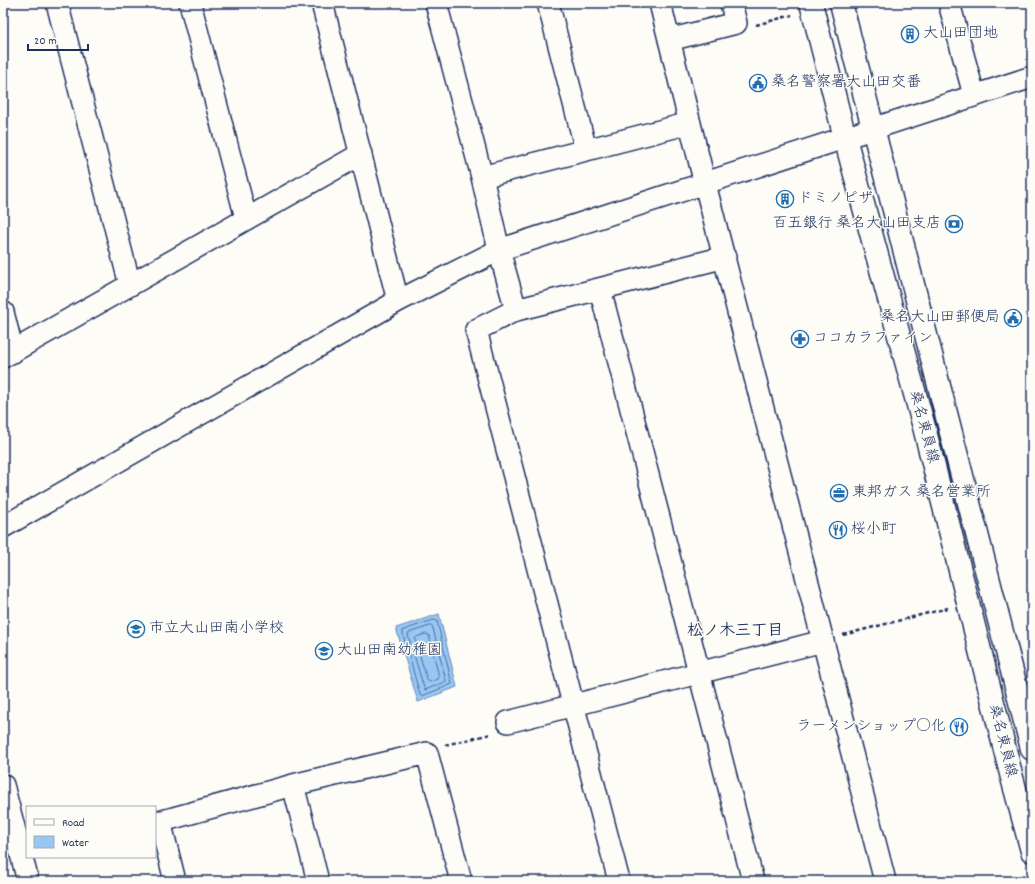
<svg xmlns="http://www.w3.org/2000/svg" width="1035" height="884" font-family="Dekko,'Klee One',sans-serif">
<rect width="100%" height="100%" fill="#fdfcf7"/>
<filter id="ink" filterUnits="userSpaceOnUse"><feTurbulence type="fractalNoise" baseFrequency=".025" numOctaves="2"/><feDisplacementMap in="SourceGraphic" scale="8" xChannelSelector="R" yChannelSelector="G"/><feConvolveMatrix kernelMatrix="1 2 1 2 8 2 1 2 1" color-interpolation-filters="sRGB"/></filter>
<g filter="url(#ink)">
<path fill="#98c7f3" stroke="#668ab7" d="M439,614L457,687L418,702L396,628Z"/>
<g fill="none" stroke-linecap="round" stroke-linejoin="round">
<path stroke="#4d6c9a" stroke-width="1" d="M434,620L437,621L452,684L422,696L420,695L402,631Z
M431,626L433,628L446,681L445,682L425,690L424,688L408,635L409,633Z
M426,634L429,635L439,677L438,679L430,682L427,680L415,639L417,637Z"/>
<defs>
<path id="street" d="M57,3L130,285
M190,3L246,218
M322,3L398,301
M436,3L482,177L499,250L516,310
M548,3L586,150
M660,3L705,184L885,881
M949,3L974,95
M669,40L736,23L731,3
M482,177L690,123
M600,289L753,881
M3,312L13,352
M3,357L361,154
M3,527L398,301L499,250L1032,77
M508,722L823,641
M3,785L28,881
M293,785L318,881
M160,821L175,881
M155,823L293,785L427,753L461,881
M619,881L476,330L516,310L725,257"/>
<path id="secondary" d="M811,3L845,138L924,427L1011,774L1032,851
M841,3L1032,749"/>
</defs>
<use href="#street" stroke="#1b2f5e" stroke-width="24"/>
<use href="#secondary" stroke="#1b2f5e" stroke-width="25"/>
<path stroke="#1b2f5e" stroke-width="2.5" stroke-dasharray="4 3" stroke-linecap="butt" d="M756,25L792,15
M843,635L948,608
M445,745L491,734"/>
<use href="#street" stroke="#fdfcf7" stroke-width="21"/>
<use href="#secondary" stroke="#fdfcf7" stroke-width="22"/>
</g>
</g>
<defs>
<symbol id="building-ring" viewBox="-11 -11 22 22"><circle r="9.5" fill="#fdfcf7" stroke="#1f6fb2" stroke-width="1.5"/><path d="M-4-6H4V6H1V3H-1V6H-4ZM-2.5-4.3h1.7v1.8h-1.7ZM.8-4.3h1.7v1.8H.8ZM-2.5-1h1.7V.8h-1.7ZM.8-1h1.7V.8H.8Z" fill="#1f6fb2"/></symbol>
<symbol id="civic-ring" viewBox="-11 -11 22 22"><circle r="9.5" fill="#fdfcf7" stroke="#1f6fb2" stroke-width="1.5"/><path d="M-.6-6.5H3V-4.5H.6V-3L4-1V1h2V6H-6V1h2V-1L-.6-3ZM-1.2 2.5V6h2.4V2.5Z" fill="#1f6fb2"/></symbol>
<symbol id="bank-ring" viewBox="-11 -11 22 22"><circle r="9.5" fill="#fdfcf7" stroke="#1f6fb2" stroke-width="1.5"/><path d="M-6-4H6V4H-6ZM0-2.3a2.3 2.3 0 1 0 0 4.6a2.3 2.3 0 1 0 0-4.6Z" fill="#1f6fb2"/></symbol>
<symbol id="pharmacy-ring" viewBox="-11 -11 22 22"><circle r="9.5" fill="#fdfcf7" stroke="#1f6fb2" stroke-width="1.5"/><path d="M-2-6h4v4h4v4h-4v4h-4v-4h-4v-4h4Z" fill="#1f6fb2"/></symbol>
<symbol id="office-ring" viewBox="-11 -11 22 22"><circle r="9.5" fill="#fdfcf7" stroke="#1f6fb2" stroke-width="1.5"/><path d="M-6-3h4V-5.5h4V-3h4V5H-6ZM-1-4.5V-3h2v-1.5ZM-6 0V1H6V0Z" fill="#1f6fb2"/></symbol>
<symbol id="restaurant-ring" viewBox="-11 -11 22 22"><circle r="9.5" fill="#fdfcf7" stroke="#1f6fb2" stroke-width="1.5"/><path d="M-5-6h1v4h1v-4h1v4h1v-4h1v5L-1.5 .5V6h-2V.5L-5-1ZM5-6V6H3V1.5H1.5Q1.5-4 5-6Z" fill="#1f6fb2"/></symbol>
<symbol id="school-ring" viewBox="-11 -11 22 22"><circle r="9.5" fill="#fdfcf7" stroke="#1f6fb2" stroke-width="1.5"/><path d="M0-5L7-2L0 1L-7-2ZM-4 1L0 2.5L4 1V4Q0 6-4 4Z" fill="#1f6fb2"/></symbol>
</defs>
<g fill-rule="evenodd">
<use href="#building-ring" x="900" y="24" width="20" height="20"/>
<use href="#civic-ring" x="748" y="73" width="20" height="20"/>
<use href="#building-ring" x="775" y="189" width="20" height="20"/>
<use href="#bank-ring" x="944" y="214" width="20" height="20"/>
<use href="#civic-ring" x="1003" y="308" width="20" height="20"/>
<use href="#pharmacy-ring" x="790" y="329" width="20" height="20"/>
<use href="#office-ring" x="829" y="483" width="20" height="20"/>
<use href="#restaurant-ring" x="828" y="520" width="20" height="20"/>
<use href="#school-ring" x="126" y="619" width="20" height="20"/>
<use href="#school-ring" x="314" y="641" width="20" height="20"/>
<use href="#restaurant-ring" x="949" y="717" width="20" height="20"/>
</g>
<g text-anchor="middle" dominant-baseline="central" stroke-width="3" stroke-linejoin="round" paint-order="stroke">
<g font-size="15" fill="#1b2f5e" stroke="#fdfcf7" text-anchor="start">
<text x="923" y="34">大山田団地</text>
<text x="771" y="83">桑名警察署大山田交番</text>
<text x="798" y="199">ドミノピザ</text>
<text x="941" y="224" text-anchor="end">百五銀行 桑名大山田支店</text>
<text x="1000" y="318" text-anchor="end">桑名大山田郵便局</text>
<text x="813" y="339">ココカラファイン</text>
<text x="852" y="493">東邦ガス 桑名営業所</text>
<text x="851" y="530">桜小町</text>
<text x="149" y="629">市立大山田南小学校</text>
<text x="337" y="651">大山田南幼稚園</text>
<text x="946" y="727" text-anchor="end">ラーメンショップ○化</text>
</g>
<g font-size="15" fill="#1b2f5e" stroke="#fdfcf7">
<text transform="translate(923 427) rotate(75)">桑名東員線</text>
<text transform="translate(1002 741) rotate(76)">桑名東員線</text>
</g>
<g font-size="16" font-weight="bold" fill="#1b2f5e" stroke="#fdfcf7">
<text x="735" y="631">松ノ木三丁目</text>
</g>
</g>
<rect width="1035" height="884" fill="none" stroke="#fdfcf7" stroke-width="16"/>
<rect x="8" y="8" width="1019" height="868" fill="none" stroke="#1b2f5e" stroke-width="1.5" filter="url(#ink)"/>
<rect x="26" y="806" width="130" height="52" fill="#fdfcf7" stroke="#a3aaba"/>
<rect x="34" y="819" width="20" height="6" fill="#fdfcf7" stroke="#a3aaba"/>
<text x="62" y="826" font-size="12" fill="#1b2f5e">Road</text>
<rect x="34" y="836" width="20" height="12" fill="#98c7f3" stroke="#a3aaba"/>
<text x="62" y="846" font-size="12" fill="#1b2f5e">Water</text>
<path d="M28 44v6h60v-6" fill="none" stroke="#1b2f5e" stroke-width="2"/>
<text x="34" y="44" font-size="12" fill="#1b2f5e" stroke="#fdfcf7" stroke-width="3" paint-order="stroke">20 m</text>
</svg>
